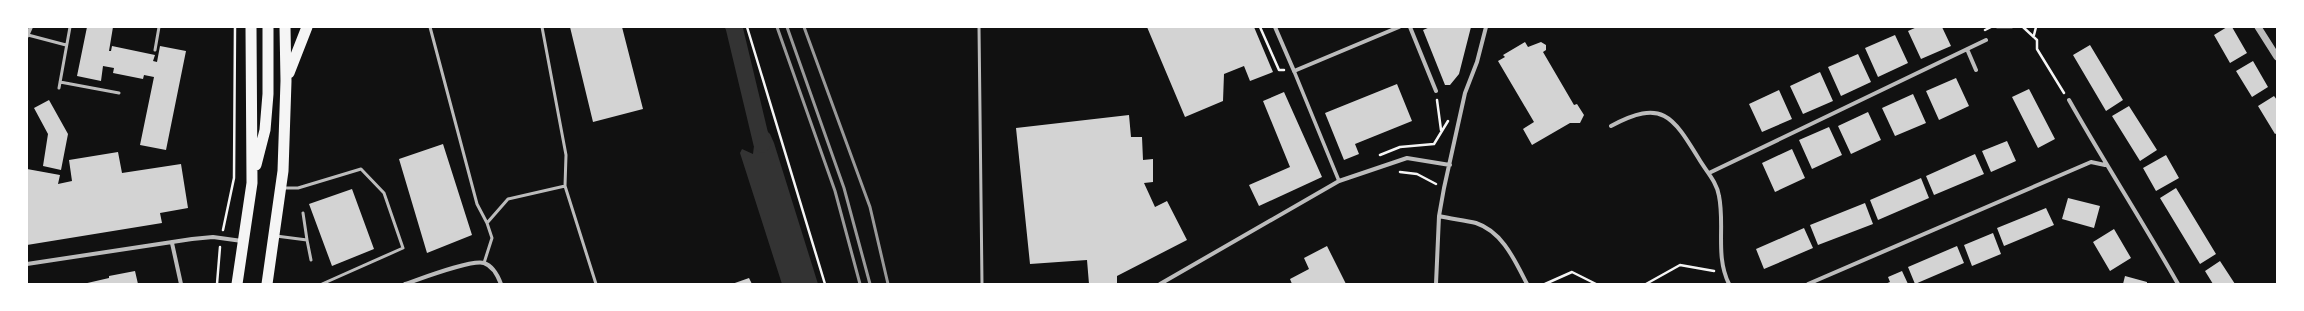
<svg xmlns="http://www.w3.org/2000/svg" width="2304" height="311" font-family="Figtree,sans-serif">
<rect width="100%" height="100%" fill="#111"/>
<path fill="#333" d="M725,27H739V47L725,28Z
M757,121L770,134L774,143L818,284H782L740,153L742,149L753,154Z"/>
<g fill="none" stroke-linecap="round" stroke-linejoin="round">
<path stroke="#333" stroke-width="17" d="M734,27L762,144"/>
</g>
<path fill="#d3d3d3" d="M87,27H113L109,51H111L112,46L155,55L153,61L157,62L160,46L186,51L166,150L140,145L154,77L144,75L143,79L113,73L114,68L103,66L101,81L77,76Z
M570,27H622L643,109L593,122Z
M1147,27H1254L1273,72L1250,81L1244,66L1224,74L1223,101L1185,117Z
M1430,27H1471L1459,74L1450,85H1445L1423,30Z
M1917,27H1942L1951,46L1921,59L1908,31Z
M2227,27H2232L2247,53L2230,63L2214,35Z
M1895,35L1908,63L1878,77L1865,48Z
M1525,42L1528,47L1541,42L1546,45V50L1543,52L1574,105L1577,104L1584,115L1580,123H1570L1532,145L1523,129L1534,122L1498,61L1505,57L1503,55Z
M2090,45L2123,100L2106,111L2073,55Z
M1858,54L1871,82L1841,96L1828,67Z
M2253,61L2268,87L2252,97L2236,71Z
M1820,72L1833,101L1803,114L1790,86Z
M1956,78L1969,106L1939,120L1926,91Z
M1397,84L1412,121L1355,144L1359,154L1344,160L1325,113Z
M2029,89L2055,139L2038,148L2012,97Z
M1779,90L1792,119L1762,132L1749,104Z
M1284,92L1322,177L1259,206L1249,185L1290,167L1263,101Z
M1913,94L1926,123L1895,136L1882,108Z
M2274,96L2277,100V133L2275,134L2258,106Z
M49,100L68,134L61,170L43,166L48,134L34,108Z
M2129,106L2157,150L2140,161L2112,116Z
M1868,112L1881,140L1851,154L1838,126Z
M1129,115L1131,137H1142L1143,160L1153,159V182L1144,183L1155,207L1167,201L1187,240L1117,276V284H1089L1087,260L1030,264L1016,128Z
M1829,127L1842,155L1812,169L1799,140Z
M2007,141L2016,161L1991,172L1982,151Z
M443,144L472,235L427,253L399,159Z
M1792,149L1805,178L1775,192L1762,163Z
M118,152L122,173L181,164L188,208L160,213L162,223L27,245V169L60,175L58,184L72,181L69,160Z
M1975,154L1984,174L1934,195L1926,176Z
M2166,155L2179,178L2156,191L2143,168Z
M1921,178L1929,198L1878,220L1870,200Z
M2176,188L2216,254L2200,264L2160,198Z
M352,189L374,249L332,266L309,204Z
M2068,198L2100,206L2094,228L2062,219Z
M1865,203L1873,224L1818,245L1810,225Z
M2046,208L2054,225L2004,246L1997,228Z
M1804,228L1813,248L1764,269L1756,249Z
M2114,229L2131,258L2110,271L2093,242Z
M1993,233L2001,254L1972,266L1964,245Z
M1327,246L1346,284H1292L1290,279L1309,269L1304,258Z
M1957,246L1964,263L1915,284L1908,267Z
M2220,261L2235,284H2213L2205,271Z
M135,271L138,284H83L109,278V276Z
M1902,271L1908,284H1885L1890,282L1888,277Z
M2125,276L2147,282V284H2123Z
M749,278L752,284H732Z"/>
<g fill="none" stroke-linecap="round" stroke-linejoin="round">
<path stroke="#f5f5f5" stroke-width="2.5" d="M747,27L825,284
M1260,27L1279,70H1284
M1997,27H2012
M2023,27L2037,40V49L2064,93
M1985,30L1991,27
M2034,35L2036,27
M1437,100L1441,130
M1380,155L1400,147L1434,144L1448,121
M1400,172L1417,174L1436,184
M223,230L234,178L235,27
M217,284L220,247
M1545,284L1572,272L1596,284
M1646,284L1680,265L1714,271"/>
<path stroke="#bcbcbc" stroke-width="3" d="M430,27L477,204L487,223
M542,27L566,155L565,186L596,284
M979,27L982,284
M28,35L66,45
M155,50L159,27
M60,82L119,93
M59,88L70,27
M284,188H298L361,169L384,193L403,248L322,284
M303,213L307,240
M276,236L307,240L311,260
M484,263L492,238L487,223L508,199L565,186"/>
<path stroke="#bcbcbc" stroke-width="3.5" d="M1294,71L1339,181"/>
<path stroke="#bcbcbc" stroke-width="4" d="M1275,27L1294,71L1399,27
M1410,27L1436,91
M27,36L31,27
M1967,49L1976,70
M2069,100C2104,162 2143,222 2178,284
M1611,126C1662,99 1672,115 1699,159C1706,171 1717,182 1719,196C1725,225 1715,256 1729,284
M1709,173L1986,40
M1439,216C1451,219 1465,220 1476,223C1503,232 1515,261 1527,284
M172,243L181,284
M27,264L192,239L213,237L242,241
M405,284C420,279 472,259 484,263C493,266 498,276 501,284
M1160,284L1339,181L1407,158L1450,165
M1436,284L1439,216L1444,188L1465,93L1477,62L1486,27
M1808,284L2091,162L2105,165"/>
<path stroke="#bcbcbc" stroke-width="7" d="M2258,27L2277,57"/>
<path stroke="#f5f5f5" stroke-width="11" d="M289,73L307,27
M256,165L265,130L268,94V27
M237,284L252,183L251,27
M267,284L283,171L286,81L285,27"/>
<path stroke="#9a9a9a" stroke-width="3" d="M777,27L835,191L860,284
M787,27L844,188L870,284
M804,27L870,207L888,284"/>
</g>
<rect width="2304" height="311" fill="none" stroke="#ffffff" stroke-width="56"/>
</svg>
